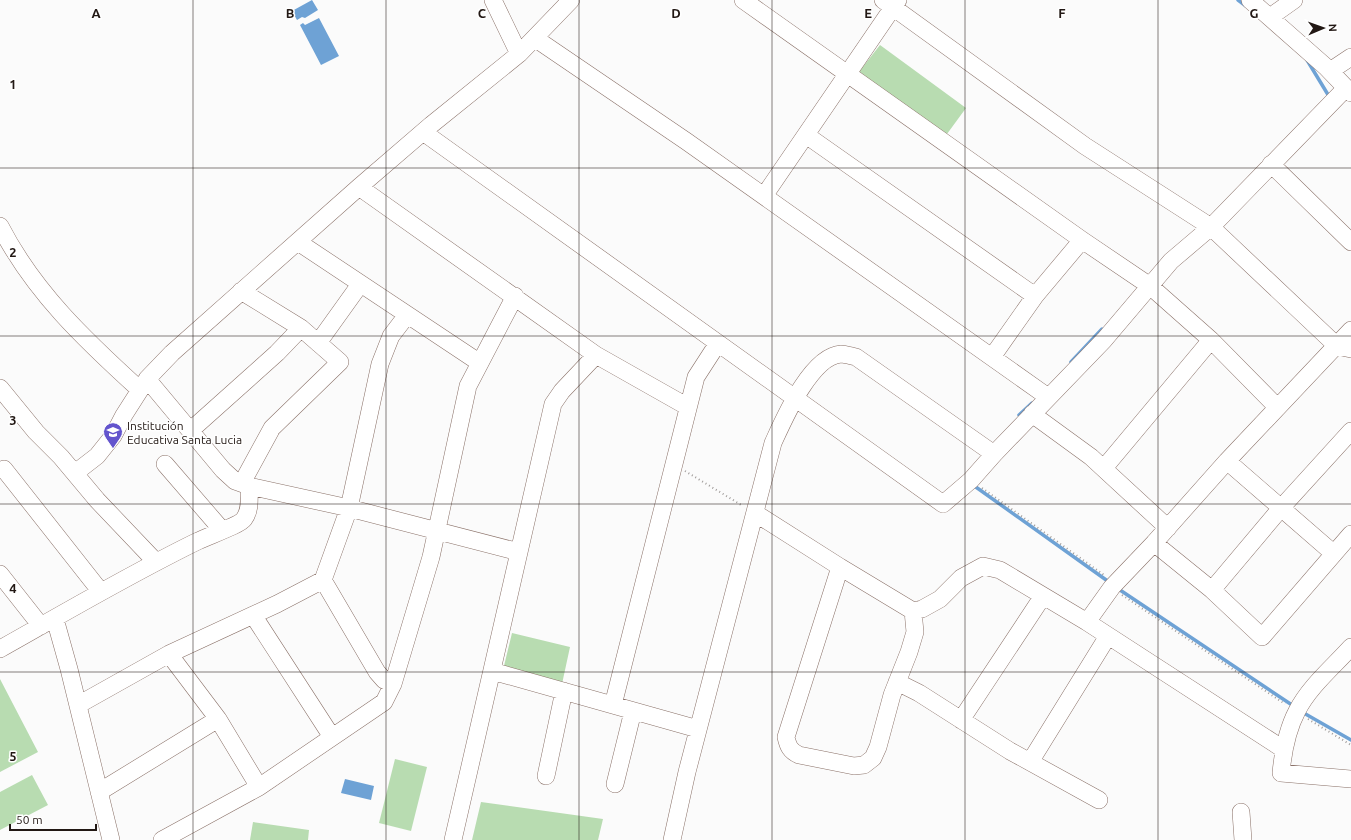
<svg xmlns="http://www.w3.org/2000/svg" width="1351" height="840" font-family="Ubuntu,sans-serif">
<rect width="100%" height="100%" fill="#fbfbfb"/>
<path fill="#b8dcb1" d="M880,45L966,108L947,134L858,73Z
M512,633L570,647L562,684L503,670Z
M0,679L38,752L0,772Z
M395,759L427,767L411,831L379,823Z
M32,775L48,805L0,830V792Z
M481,802L603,819L598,840H472Z
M253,822L309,830L308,840H250Z"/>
<path fill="#6ea2d5" d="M312,0L318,10L305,18L302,17L297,20L292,11Z
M319,18L339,56L321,65L300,25L303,23L305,25Z
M345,779L374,786L371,800L341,793Z"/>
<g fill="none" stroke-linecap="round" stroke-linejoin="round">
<path stroke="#6ea2d5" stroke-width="3.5" d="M1238,0L1246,6
M1307,60L1330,98
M1071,362L1102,329
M1019,415L1032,403
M973,485L1109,582
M1117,588L1295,707
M1302,712L1351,740"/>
<defs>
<path id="minor" d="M493,0L519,54
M743,0L1082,240L1150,286L1211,340L1277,407
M883,0L1085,146L1211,227L1337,346L1351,349
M1250,0L1326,67L1351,93
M1270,17L1294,0
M536,39L686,141L1048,397
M1330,71L1351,57
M423,132L943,504L971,480L994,454L1104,340L1171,261L1211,227L1346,88
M806,135L1035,296
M1271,164L1351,242
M359,187L596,355L688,407
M764,196L898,0
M0,226C34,292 85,340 140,390
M298,242L480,363
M241,291L301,328L340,362L272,428L242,483
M318,343L356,290
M992,357L1035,296L1082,240
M147,379L223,470L235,481L249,486L349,508L519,552
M0,388L36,432L61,457L97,500L156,562
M1032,414L1091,457L1168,528
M191,430L277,353L301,328
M1227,461L1333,553
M165,464L222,530
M1104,468L1211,340
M4,469L101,592
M75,473L97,456L113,436L124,415L147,379L172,353L359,187L431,125L519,54L571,0
M755,513L840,567L913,611L922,609L940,599L961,578L983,566L1000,570L1087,622L1283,749
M1154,543L1212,590L1262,637L1351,534
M840,567L786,737C788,746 790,751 799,755L854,766L864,765L873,758L878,747L892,695L909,652L915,632L913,611
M0,574L41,626
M323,580L377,672L384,680L393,684
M1212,590L1281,508L1351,431
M253,615L332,737
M55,619L69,669L111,840
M1087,622L1112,587L1154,543L1227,461L1351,330
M1351,647C1333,667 1309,687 1297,711C1287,730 1283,752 1281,773L1351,779
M0,649C66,612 130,574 198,541C208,536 240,525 244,519C251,510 249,497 249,486
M169,654L218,719L259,787
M492,671L698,729
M897,682L919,693L1010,751L1099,800
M78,705L169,654L277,604L323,580L349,508L380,364L391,336L404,319
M613,705L696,377L718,343
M961,720L1043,596
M1030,762L1108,636
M546,776L564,691
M615,784L633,711
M99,792L218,719
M1241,812L1243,840
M162,840L259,787L384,702L393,684L431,557L468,386L515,296
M453,840L553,404L562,391L596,355
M672,840L687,772L773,443C784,419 811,356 841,354C845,354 851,356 856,357L994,454"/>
</defs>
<use href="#minor" stroke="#8a7168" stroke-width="18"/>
<path stroke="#a09c9a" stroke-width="2" stroke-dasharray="1 3" stroke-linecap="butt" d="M685,471L743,506
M982,488L1104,575
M1122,595L1285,704
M1308,719L1351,745"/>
<use href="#minor" stroke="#fff" stroke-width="17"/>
</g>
<path fill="none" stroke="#221814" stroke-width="1" stroke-opacity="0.55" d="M193,0V840M386,0V840M579,0V840M772,0V840M965,0V840M1158,0V840M0,168H1351M0,336H1351M0,504H1351M0,672H1351"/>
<defs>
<symbol id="school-pin" viewBox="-11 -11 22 30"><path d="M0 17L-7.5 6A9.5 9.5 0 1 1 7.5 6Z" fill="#6354cd" stroke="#fff"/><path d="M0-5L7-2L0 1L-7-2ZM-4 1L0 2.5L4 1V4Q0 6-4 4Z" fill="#fff"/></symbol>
</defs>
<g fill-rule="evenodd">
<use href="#school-pin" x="102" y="421" width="22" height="30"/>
</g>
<g text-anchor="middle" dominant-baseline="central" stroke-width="3" stroke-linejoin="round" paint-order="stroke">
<g font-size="12" fill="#221814" stroke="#fff" text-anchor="start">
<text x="127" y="425">Institución<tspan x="127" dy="14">Educativa Santa Lucia</tspan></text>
</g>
</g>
<g font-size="13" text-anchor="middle" font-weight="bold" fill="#221814" stroke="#fff" stroke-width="3" stroke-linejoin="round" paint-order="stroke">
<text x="96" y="18">A</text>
<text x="290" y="18">B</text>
<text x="482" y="18">C</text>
<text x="676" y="18">D</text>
<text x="868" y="18">E</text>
<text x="1062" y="18">F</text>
<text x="1254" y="18">G</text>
<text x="13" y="89">1</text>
<text x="13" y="257">2</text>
<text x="13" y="425">3</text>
<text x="13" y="593">4</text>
<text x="13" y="761">5</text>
</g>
<g transform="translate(1323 28) rotate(88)" stroke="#ffffff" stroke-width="3" paint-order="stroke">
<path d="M0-3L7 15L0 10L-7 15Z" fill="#221814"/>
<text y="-6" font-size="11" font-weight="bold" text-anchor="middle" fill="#221814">N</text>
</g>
<path d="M10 824v6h86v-6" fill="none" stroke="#221814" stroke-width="2"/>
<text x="16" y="824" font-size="12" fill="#221814" stroke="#ffffff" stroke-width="3" paint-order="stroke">50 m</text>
</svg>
